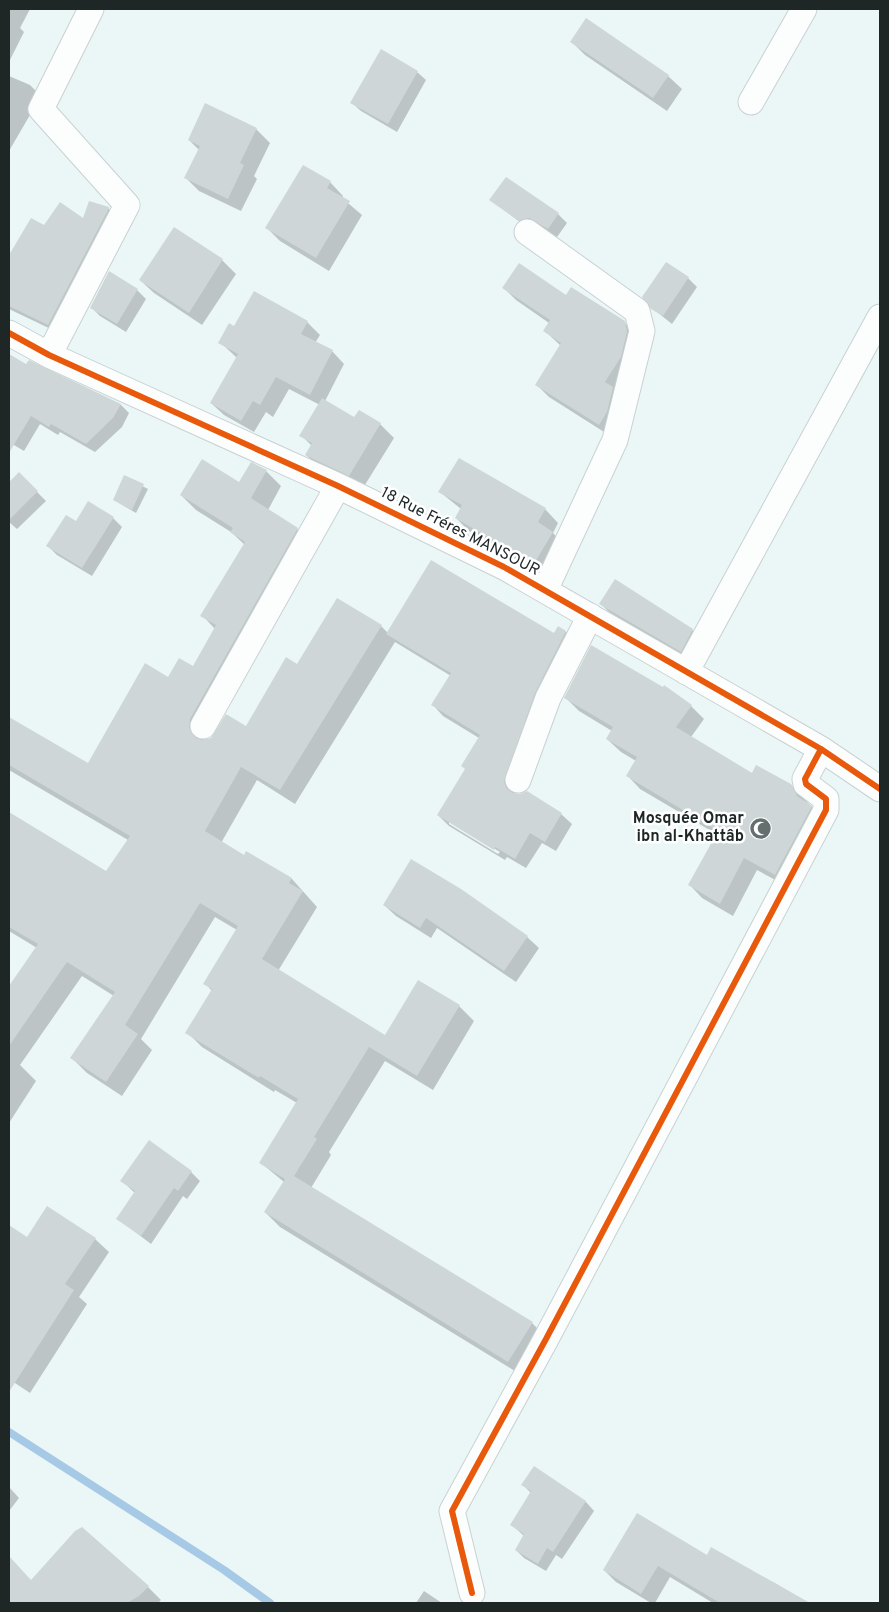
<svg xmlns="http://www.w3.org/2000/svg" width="889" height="1612" font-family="Overpass,sans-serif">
<rect width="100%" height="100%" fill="#ebf6f7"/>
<path fill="#0003" fill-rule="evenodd" d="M9,9H30L20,28L24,32L9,62Z
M572,42L668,76L682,89L667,111L585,55Z
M417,72L426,80L397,132L361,111L352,103Z
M9,76L30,85L41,96L9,151Z
M256,129L270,143L254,176L257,179L241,211L199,191L186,178L199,150L189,140Z
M330,182L343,196L342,198L362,215L329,271L280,241L267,228Z
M491,200L558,214L567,223L557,237L539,226L529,229Z
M108,208L116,216L57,332L9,309V258L32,219L44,227L84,220Z
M174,229L222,260L236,274L202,325L154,293L140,280Z
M688,278L697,287L672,324L652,308Z
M504,288L566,296L624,322L637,335L612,437L549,397L536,384L561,346L545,331L549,323L516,300Z
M137,290L146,299L126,332L100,316L91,307Z
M307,322L320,335L315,343L332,351L344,364L325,401L355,419L360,411L380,424L394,438L363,488L320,468L306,455L312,446L301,435L320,405L289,389L273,417L266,412L254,432L224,415L211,403L237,358L220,342L235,328Z
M9,356L26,366L121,405L129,413L122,427L95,452L60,432L58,435L40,424L24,451L9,442Z
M266,471L281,486L268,510L297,529L312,543L204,740H211L246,728L298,665L381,626L388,633L554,634L566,632L576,642L545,704L514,794L561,814L572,824L556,851L542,843L526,868L507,857L505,860L449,826L438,815L466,769L479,738L443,716L433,705L451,676L395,642L295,804L257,780L221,843L244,857L247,853L292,879L317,907L278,971L386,1037L459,1006L474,1021L433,1090L385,1061L329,1152L331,1155L311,1188L532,1323L547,1338L523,1376L280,1227L265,1212L284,1182L261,1163L297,1103L275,1090L274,1092L202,1047L187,1032L212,991L205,983L237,930L215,917L141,1039L152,1050L122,1096L87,1073L72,1058L114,996L82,976L20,1065L36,1081L9,1123V988L37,948L9,931V813L107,873L128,840L9,770V719L88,765L169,679L193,668L215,629L202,615L245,545L231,532L196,510L181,495L240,483ZM449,821L500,852L498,854L449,824Z
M19,474L46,501L17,529L9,522V484Z
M125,477L148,489L136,513L114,500Z
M440,492L545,509L558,523L553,533L565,546L547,577L469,531L456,518L461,509Z
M113,518L122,527L92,576L57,555L48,546L76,523Z
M601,604L692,630L706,643L694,664L614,617Z
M566,698L691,706L704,719L691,737L753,774L791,785L824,820L788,887L757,870L733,916L702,898L689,884L718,835L640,789L627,775L636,761L621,752L607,739L612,731L579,711Z
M461,890L527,937L539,948L516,982L437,928L431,938L396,916L384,905Z
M191,1172L200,1181L187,1199L183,1196L151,1244L118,1219L135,1193L122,1181Z
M9,1227L27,1239H95L109,1252L79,1297L87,1304L30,1393L9,1379Z
M535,1468L586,1502L594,1511L562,1559L556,1555L546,1571L524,1558L516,1550L524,1536L512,1525L531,1493L523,1485Z
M9,1487L19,1498L9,1511Z
M707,1557L773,1582L808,1603H713L670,1577L655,1603H651L616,1582L604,1570Z
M9,1558L32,1582L148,1587L161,1600L158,1603H9Z
M424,1591L442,1603H416Z"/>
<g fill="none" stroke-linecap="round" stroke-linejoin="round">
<path stroke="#a6c9e6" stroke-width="8" d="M9,1432L224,1570L270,1603"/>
</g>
<path fill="#ced6d8" d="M586,18L669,75L653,98L570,42Z
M381,49L418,71L388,124L350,103Z
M205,103L257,128L240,163L244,165L228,199L184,178L200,146L188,140Z
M303,165L331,181L327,188L350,201L316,258L265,228Z
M506,177L559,213L548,229L529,218L519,221L489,200Z
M89,201L109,207L108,210L48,325L9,306V255L31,218L44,225L60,202L83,218Z
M174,227L223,259L189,313L139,280Z
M666,262L689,277L663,316L651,309L642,297Z
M519,263L566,295L571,287L625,321L627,331L621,357L605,382L613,387L607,412L599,425L535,385L561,343L543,331L550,320L502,288Z
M109,271L138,289L117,324L90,308Z
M254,291L308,321L301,334L333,350L310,395L276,377L260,405L253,401L241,421L210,403L238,354L218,343L229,323L234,326Z
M9,354L26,364L29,360L121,404L113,418L86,444L51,424L49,427L31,416L9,453Z
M322,398L354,417L359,410L381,423L349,476L305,455L312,443L299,436Z
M459,458L546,508L538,522L553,532L534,564L455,518L462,505L438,492Z
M202,459L239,482L251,462L267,470L251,498L298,528L190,719L189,727L196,738L203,740L211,738L226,714L246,726L286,657L297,664L337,598L382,625L280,790L241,767L205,831L244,855L246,851L292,878L289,883L303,891L262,959L385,1035L418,980L460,1005L417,1076L369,1047L314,1137L317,1139L294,1176L533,1322L508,1362L264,1212L285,1179L259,1163L298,1099L260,1076L259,1078L185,1033L212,989L203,984L238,926L200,903L125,1025L138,1034L106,1082L70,1058L115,992L67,962L9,1046V986L38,944L9,927V812L106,871L130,836L9,765V717L88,763L145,663L168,677L179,658L193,666L216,625L200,616L245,542L230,532L233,528L180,495Z
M19,472L38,491L9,520V482Z
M124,475L144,484L132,510L113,500Z
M88,501L114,517L82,568L46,546L66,515L76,521Z
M431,560L554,633L558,626L566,631L535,693L504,782L507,789L513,793L520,794L527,791L562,813L545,842L530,833L515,859L495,847L494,850L437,815L465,769L461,766L480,735L431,705L451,673L386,634Z
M615,579L693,629L681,652L599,604Z
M591,645L663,687L664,685L692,705L676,727L752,773L756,765L791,784L797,796L812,806L775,875L744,858L720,904L688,885L718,831L626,776L637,757L606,739L613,727L564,698Z
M411,859L461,889L528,936L504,971L426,918L420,928L383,905Z
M149,1140L192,1171L178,1191L174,1188L141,1236L116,1219L135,1191L120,1181Z
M47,1206L96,1238L65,1284L74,1290L9,1392V1225L27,1237Z
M534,1466L586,1501L553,1552L547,1548L538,1564L515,1550L524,1534L510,1525L531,1491L521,1485Z
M637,1513L707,1555L711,1547L810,1603H720L658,1566L641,1594L603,1570Z
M82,1527L149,1586L139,1596L127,1603H9V1556L31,1580L75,1531Z"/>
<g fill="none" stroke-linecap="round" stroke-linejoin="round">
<defs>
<path id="street" d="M751,102L804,9
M527,232L637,311L642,331L615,440L545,590
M9,333L49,355L338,486L504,567L821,749L880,789
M49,355L127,205L41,109L91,9
M686,672L880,317
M203,726L338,486
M518,780L548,698L590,616
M472,1593L452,1511L546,1339L826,810V799L806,784L805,779L821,749"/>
</defs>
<use href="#street" stroke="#c9d1d2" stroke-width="27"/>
<use href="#street" stroke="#fcfefe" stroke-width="25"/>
<defs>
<path id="cycleway" d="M9,333L49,355L338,486L504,567L821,749L880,789
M472,1593L452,1511L546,1339L826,810V799L806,784L805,779L821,749"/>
</defs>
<use href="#cycleway" stroke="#fff" stroke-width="9"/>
<use href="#cycleway" stroke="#e8590c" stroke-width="6"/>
</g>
<defs>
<symbol id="mosque-disc" viewBox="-11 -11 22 22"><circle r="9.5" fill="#666f6f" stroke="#fff"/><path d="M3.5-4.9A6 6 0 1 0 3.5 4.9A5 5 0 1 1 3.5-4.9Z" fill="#fff"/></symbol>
</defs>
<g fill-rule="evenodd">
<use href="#mosque-disc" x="748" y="816" width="25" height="25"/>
</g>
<g text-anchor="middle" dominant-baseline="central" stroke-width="5" stroke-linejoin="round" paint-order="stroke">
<g font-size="16" fill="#1e2626" stroke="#fff">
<text transform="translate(460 532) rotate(27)">18 Rue Fréres MANSOUR</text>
</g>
<g font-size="16" font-weight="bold" fill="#1e2626" stroke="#fff" text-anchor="end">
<text x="744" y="819">Mosquée Omar<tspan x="744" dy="18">ibn al-Khattâb</tspan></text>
</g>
</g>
<rect width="889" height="1612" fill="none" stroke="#1e2626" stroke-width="20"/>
</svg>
